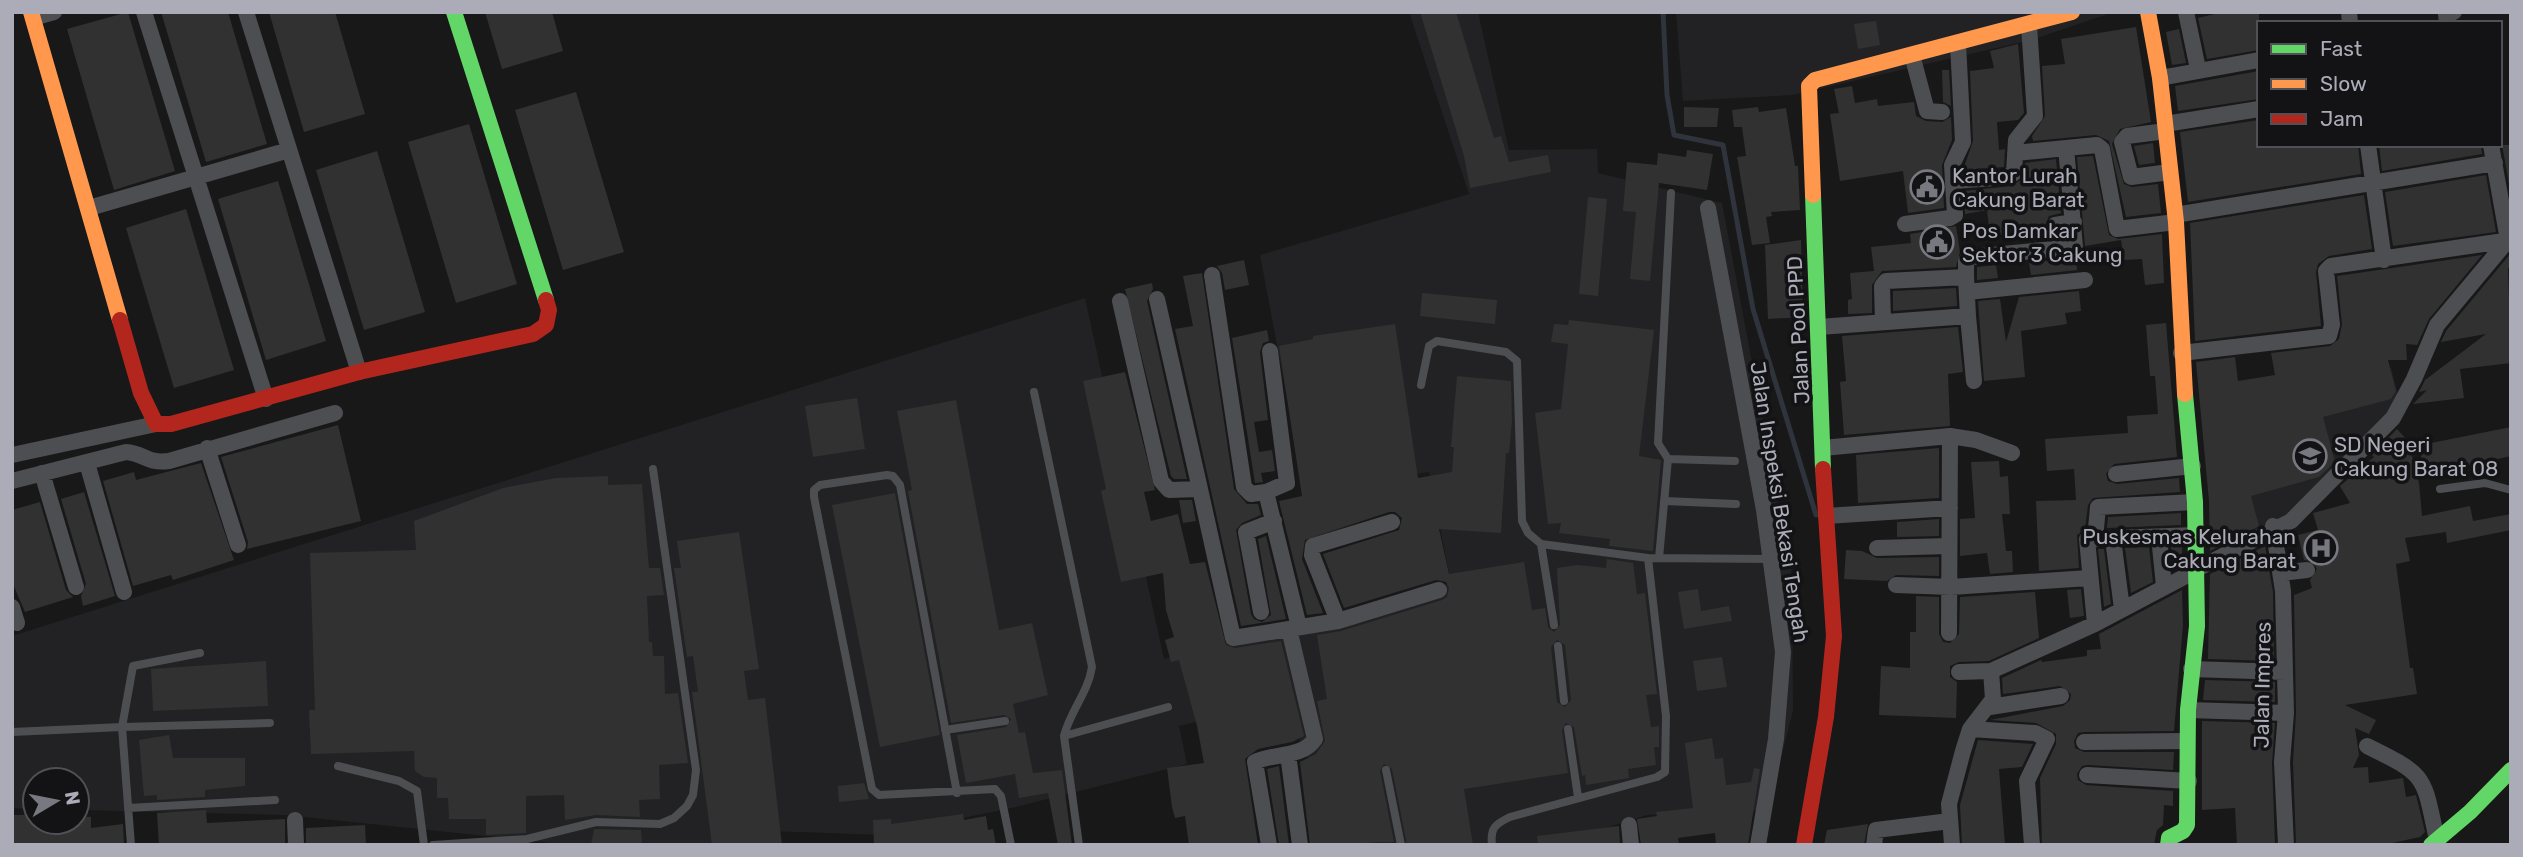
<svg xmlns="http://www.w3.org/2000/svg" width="2523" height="857" font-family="Rubik,sans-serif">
<rect width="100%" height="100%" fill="#181818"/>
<path fill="#222224" d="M1409,12H1478L1509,150L1597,149L1598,173L1722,203L1792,575L1793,710L1768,810L1647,815L1552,845H1384L1370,762L1311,766L1283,701L1179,726L1187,764L1011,808L882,835L770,831L772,845H571L285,815L77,810V780H35V809L12,808V636L1085,298L1164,659L1451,583L1429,472L1330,488L1313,392L1287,398L1260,255L1469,194Z
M1676,12H2114L2031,40L1792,95L1683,101Z
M2391,368L2400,403L2340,473L2263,534L2232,542L2227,519L2256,404Z"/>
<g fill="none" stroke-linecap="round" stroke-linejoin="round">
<path stroke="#2f333b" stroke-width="5" d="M1663,12L1667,95L1674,135L1723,145L1753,309L1816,515"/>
</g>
<path fill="#313132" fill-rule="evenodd" d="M128,12L175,171L114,190L67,29Z
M161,12H228L267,144L206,162Z
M269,12H335L365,114L304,132Z
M485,12H552L563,51L502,69Z
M1420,12H1456L1494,138L1501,136L1509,162L1548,155L1551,172L1470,188L1464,156Z
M2223,12H2259V50L2207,59L2198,18Z
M1876,21L1880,45L1858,49L1854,24Z
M2136,27L2151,122L2120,129L2112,144L2124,184L2132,187L2158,184L2161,213L2126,217L2109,141L2096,135L2033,141L2032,136L2045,116L2042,66L2065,64L2061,39Z
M2179,29L2186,63L2172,65L2166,32Z
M2018,44L2024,113L2018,120L1997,122L1999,150L2005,149L2004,167L1963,170L1973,141L1970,71L1994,68L1990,51Z
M1942,70H1949L1951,106L1943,102Z
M2259,71V99L2178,111L2175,86Z
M1852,86L1855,103L1877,99L1878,106L1914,102L1916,116L1926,121L1942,122L1951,117L1952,140L1942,165L1944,208L1908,213L1903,171L1840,181L1830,114L1839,113L1834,89Z
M576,92L624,252L563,270L515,110Z
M1684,107L1719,108L1717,127H1684Z
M1758,107L1759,112L1786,108L1795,166H1798L1800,210L1771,212L1772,216L1766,217L1770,243L1752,245L1737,157L1746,156L1742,127H1734L1732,110Z
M2259,120V145H2358L2361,174L2188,202L2180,132Z
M469,124L517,284L456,303L408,142Z
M2153,143L2155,163L2139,165L2134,146Z
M2379,145H2481L2482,154L2382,171Z
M2502,145H2511V196L2505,161Z
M1687,150L1713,154L1707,190L1659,183L1650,281L1630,279L1636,212L1623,211L1627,162L1657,165L1658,153L1686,157Z
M377,151L425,312L364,330L316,170Z
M2093,156L2109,235L2118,239L2162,234L2164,283L2145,285L2142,259L2124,260L2121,240L2085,246L2077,157Z
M2056,159L2061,213L2049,216L2045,226L2051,234H2063L2064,238L2031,241L2029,232L1990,236L1987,210L1965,214L1964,191L2012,186L2023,178L2025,163Z
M2486,175L2496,232L2393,246L2385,192Z
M278,181L326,341L266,360L218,199Z
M2364,195L2372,249L2329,256L2318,264L2316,272L2321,326L2195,341L2190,223Z
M1588,197L1607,199L1598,296L1579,294Z
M186,209L234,370L174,388L126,228Z
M1956,226L1960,252L1956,267L1882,271L1872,285V313L1848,314V300L1852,299L1850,273L1874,271L1871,247L1911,243L1910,234Z
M1801,240L1803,317L1768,319L1765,245Z
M2511,253V268H2508L2511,363L2460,369L2464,398L2413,404L2427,390L2419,392L2425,380L2486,334L2441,342L2446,331Z
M2482,255L2429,319L2417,345L2406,344L2407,360H2388L2396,391L2391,399L2323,417L2335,462L2319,477L2251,496L2259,526L2210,551L2209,501L2196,362L2235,357L2238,381L2275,375L2271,353L2330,346L2339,339L2342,324L2337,276Z
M2076,257L2077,270L2031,275L2029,263Z
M1244,260L1249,285L1225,290L1222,273L1217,266Z
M1996,265L1998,278L1977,280V267Z
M1202,273L1234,489L1247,504H1258L1261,515L1242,523L1236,530L1251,614L1254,619L1262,622L1271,615L1258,539L1266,536L1286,619L1241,626L1175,329L1193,326L1183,276Z
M1152,283L1153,289L1147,301L1187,479H1174L1171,476L1125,289Z
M1956,288L1957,306L1893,311V291Z
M2079,291L2081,311L2065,313L2067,324L2021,331L2025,377L1984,381L1978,301L2000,299L2006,342L2019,297Z
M1422,293L1497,300L1495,324L1420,316Z
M1569,320L1654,330L1639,456L1661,460L1653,551L1609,546L1610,539L1559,533L1561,523L1548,524L1535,413L1561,409L1568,344L1551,342L1554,324L1568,325Z
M2166,323L2177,457L2114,464L2106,474L2108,481L2117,484L2179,478L2180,492L2093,498L2088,505L2085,529L2077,535L2079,568L2039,571L2036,501L2076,500L2074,469L2047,471L2045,439L2128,433L2127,416L2158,414L2155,376H2150L2146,325Z
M1395,324L1418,478L1452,472L1454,447H1451L1457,376L1511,381L1512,421L1509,453H1506L1501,533L1439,529L1449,574L1524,562L1532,610L1545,608L1548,627L1554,632L1560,625L1557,568L1577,565L1606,568L1607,559L1633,563L1637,594L1645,593L1657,694L1646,695L1651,727L1659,726V747H1654L1656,765L1628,769L1629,778L1586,785L1585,775L1582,776L1574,727L1566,723L1562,730L1568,773L1464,789L1473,845H1407L1392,769L1384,764L1380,771L1394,842L1310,845L1300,762L1316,754L1325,741L1317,701L1327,699L1317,635L1341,631L1442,600L1447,597L1449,588L1446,582L1436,580L1344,608L1323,554L1399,530L1402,518L1395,512H1389L1305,540L1302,559L1323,613L1307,615L1279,501L1302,496L1279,346L1313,339V336ZM1557,640L1565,645L1571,700L1565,707L1557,702L1551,647Z
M1958,327L1963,372L1948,374L1950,426L1844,435L1840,382L1846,381L1842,336Z
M1267,330L1269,341L1263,343L1260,352L1268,420L1254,422L1259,452L1272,450L1275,471L1261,473L1263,482L1255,483L1232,338Z
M1125,372L1155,490L1144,492L1151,521L1178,514L1190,564L1205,562L1226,645L1235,648L1281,641L1304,736L1292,742L1258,749L1245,759L1258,845H1189L1185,816L1175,818L1172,807L1167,768L1204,763L1197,726L1179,660L1171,662L1165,640L1174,637L1166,610L1163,573L1121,582L1101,491L1106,489L1083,381Z
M857,398L865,449L813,457L805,406Z
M956,400L999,630L1032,623L1048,695L1013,704L1019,733L1025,732L1033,773L1062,770L1072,845H1058L1048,793L1019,798L1015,774L966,783L957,735L1006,727L1011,719L1004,715L951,723L908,491L912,490L897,411Z
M338,425L361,521L247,549L248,542L221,457Z
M2511,427V456L2421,476V445Z
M2397,429L2408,441L2419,483L2422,516L2470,506L2473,521L2511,514V530L2447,543L2446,532L2405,538L2410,561L2396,564L2410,668H2413L2417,694L2345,705L2376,720L2369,734L2355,728L2359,755L2353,768L2368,767L2369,783L2403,778L2406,797L2416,795L2425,832L2420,837L2383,845H2296L2293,762L2296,713L2294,595L2312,588L2310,580L2317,569L2312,561L2304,560L2298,535L2318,530L2313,513L2350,503L2340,486L2374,457L2372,455Z
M1939,448V498L1858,503L1856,455Z
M1999,461L2000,477L2008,476L2010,514H2002L2006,551H2012L2013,572L1990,574L1987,553L1960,556V519L1975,518L1971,462Z
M201,463L234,560L173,580L171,575L133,586L103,481L134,472L136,480Z
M608,476V485L642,484L649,568H660L664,595L647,596L649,642H652L653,656H664L665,694L678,693L688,763L659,765L660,799L639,800L640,817L596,815L565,820L564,795L526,796V833L486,835V819H449L448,798H437V778L424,777L415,771L414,751L311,754L309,710H315L310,553L416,550L414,521L503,488L556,478Z
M84,492L115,596L83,606L81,596L86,584L61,499Z
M895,493L940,735L880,747L832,505Z
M1179,500H1192L1196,521L1183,523Z
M40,502L66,590L73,597L25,612L12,582V510Z
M2181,513V525L2107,528L2108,517Z
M1939,519V536L1897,537V522Z
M739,532L759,669L744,671L748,700L765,698L782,845H712L692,692H698L693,656L687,657L674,568H681L677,541Z
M2171,546H2182V567L2173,571Z
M2265,546L2273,592L2274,661L2208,659L2210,574Z
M2149,547L2153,582L2131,593L2125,548Z
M2098,549H2104L2111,604L2104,607Z
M1846,550L1862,551L1877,558L1939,557V576L1896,575L1887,581L1844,579Z
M1698,589L1701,611L1729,606L1732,621L1684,629L1678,592Z
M2081,589L2084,616L2070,618L2067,590Z
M2182,590L2183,625L2174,731L2084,732L2078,733L2074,741L2075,748L2084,752H2174L2173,770L2088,765L2082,766L2077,774L2078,780L2086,785L2173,791V806L2164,805L2163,825L2157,830L2154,844L2042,845L2040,778L2056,744V734L2036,723L1990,720L2063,706L2070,700L2071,694L2060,686L2003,694L2002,678L2041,660L2042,662L2087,656V650L2101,649L2099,634Z
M2035,592L2039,638L1989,661L1959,662L1950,666V677L1957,682L1956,718L1879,715L1881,666L1910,668V632H1916V596L1939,597V634L1943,642L1950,643L1959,634L1960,597Z
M1722,657L1727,687L1697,691L1693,661Z
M266,661L268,706L153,711L151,669Z
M2205,680L2275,682V702L2203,700Z
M2202,721L2275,723L2272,763L2275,845H2237L2235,808L2202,810Z
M169,735L173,758H245V786L205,790V797L157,800V795L144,796L139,740Z
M1712,738L1715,759L1723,758L1726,785L1751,782L1754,768L1760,769L1748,845H1716L1715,833L1678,838L1679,845H1641L1637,819L1657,816L1656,812L1693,808L1685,743Z
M1978,740L2033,744L2022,767L1999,769L2005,845H1962L1960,805Z
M1279,766L1289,845H1279L1267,769Z
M864,783L869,799L839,802L838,786Z
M206,810L207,823L285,819V845H159L157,813Z
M963,814L964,820L986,816L988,830L993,829L996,845H874L873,820L891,819V824Z
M12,815H35V822H77V816L91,817V828L123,824L124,845H12Z
M1868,824L1864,845H1824L1827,830Z
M365,825L366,845H306V828Z
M1619,826L1620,845H1538L1537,836Z
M594,829L641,830L642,845H591Z"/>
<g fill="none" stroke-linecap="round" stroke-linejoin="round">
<path stroke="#4d4e51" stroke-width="8" d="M1421,385L1429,346L1437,341L1506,352L1517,361L1522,521L1528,533L1541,544L1648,558L1771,559
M1034,392L1092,667C1088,693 1070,711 1064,736L1079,845
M1668,459L1735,461
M2440,489L2485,483L2511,490
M1664,501L1736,504
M1541,544L1554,625
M1659,558L1668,459L1658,443L1671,193
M1558,646L1564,701
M200,653L133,666L122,727L270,723
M1568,729L1578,797
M945,730L1005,721
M12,732L122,727L131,845
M1064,736L1168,707
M338,766L399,781L417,791L424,845
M1386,770L1401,845
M957,793L900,485L893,476L887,475L820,485L814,490V497L872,789L879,795L995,789L1001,796L1011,845
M128,808L275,800
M433,845L527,839L596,822L660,824L674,818L687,806L693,795L696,770L653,469
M1492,845C1490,828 1495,824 1510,817L1657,777L1665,772L1666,716L1648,558"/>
<path stroke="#4d4e51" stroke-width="16" d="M144,12L266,399
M246,12L359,372
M2186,12L2198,69
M2349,12L2350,23
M33,18L54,12
M2447,23L2446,14L2454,12
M1912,55L1927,111L1942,112
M2160,78L2259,60
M2165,124L2259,109
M2166,131L2127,136L2122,142L2131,177L2170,172
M2368,145L2384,260
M2015,153L2097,145L2102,149L2117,229L2176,222
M1953,181L2007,177L2014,173L2016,140L2035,116L2029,25
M89,208L289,150
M1708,208L1764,510L1783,652L1776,739L1758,845
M2175,215L2495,163
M1905,224L1950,218L1955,215L1952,165L1963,142L1958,43
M2055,225L2074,222
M1212,275L1244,487L1251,494L1266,492L1299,627
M1966,277V261L1971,257L2075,247L2066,148
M1967,292L2085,280
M1120,301L1161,481L1169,490L1200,489L1157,299
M1883,322L1882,286L1886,281L1966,277L1968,316
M1819,327L1968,316L1974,381
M2181,353L2329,336L2332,325L2326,271L2331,266L2511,240
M207,448L238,545
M1823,448L1950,436L1976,440L2012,453
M12,455L156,424
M87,463L124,592
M42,473L76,587
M2116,474L2193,466
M12,481L126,452C144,453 146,464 169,461L335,413
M1200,489L1233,638L1289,629
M1266,492L1287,483L1270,351
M1826,516L1950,508
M2273,526L2283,591L2286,713L2282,762L2286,845
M2159,537L2164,586
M2095,539L2098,507L2195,502
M2113,539L2122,609
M1877,548L1949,546
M2197,569L2291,521L2393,418L2414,379L2437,325L2508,240L2491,145
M2281,573L2307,570
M1896,585L1951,587L2089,578
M12,607L17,623
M1261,612L1246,532L1274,521
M1338,621L1312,555L1313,546L1392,522
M2095,624L2087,539L2196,535
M1949,633L1950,436
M2191,669L2285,672
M1959,672L1991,671L2095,624L2184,577
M1990,707L2061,696
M2188,710L2286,713
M1970,729L2035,733L2047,739L2027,781L2032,845
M2084,742L2186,741
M2367,746C2428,776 2423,775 2437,840
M1288,754L1300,845
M2087,775L2189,781
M295,820L296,845
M1629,825L1631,845
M1269,845L1255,762C1272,753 1303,758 1315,739L1289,629L1338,621L1439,590
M1874,845L1876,830L1950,821
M1952,845L1949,804L1963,751L1970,729L1993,699L1991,671"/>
<path stroke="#63d668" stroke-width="16" d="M454,12L546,300
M1813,195L1823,469
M2168,845L2169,838L2183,831L2187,825L2188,710L2197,626L2195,502L2185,394
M2431,845L2470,812L2511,770"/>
<path stroke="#ff974d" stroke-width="16" d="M31,12L120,320
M2148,12L2160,78L2176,222L2185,394
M1813,195L1809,86L1815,80L2072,12"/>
<path stroke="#b3261e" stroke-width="16" d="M120,320L141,393L156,424H171L359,372L533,334L546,325L549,310L546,300
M1804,845L1826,717L1834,636L1823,469"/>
</g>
<defs>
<symbol id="civic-ring" viewBox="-11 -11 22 22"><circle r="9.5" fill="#131214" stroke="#787880" stroke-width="1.5"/><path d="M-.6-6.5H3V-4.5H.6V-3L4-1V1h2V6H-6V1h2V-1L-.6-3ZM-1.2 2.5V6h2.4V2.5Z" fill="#787880"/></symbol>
<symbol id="school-ring" viewBox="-11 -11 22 22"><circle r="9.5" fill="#131214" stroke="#787880" stroke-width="1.5"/><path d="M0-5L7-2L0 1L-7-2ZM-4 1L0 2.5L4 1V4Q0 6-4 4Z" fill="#787880"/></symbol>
<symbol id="hospital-ring" viewBox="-11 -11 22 22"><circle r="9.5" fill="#131214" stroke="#787880" stroke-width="1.5"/><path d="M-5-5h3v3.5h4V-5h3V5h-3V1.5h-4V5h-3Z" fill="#787880"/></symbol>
</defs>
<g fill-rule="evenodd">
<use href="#civic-ring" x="1908" y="168" width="38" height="38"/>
<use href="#civic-ring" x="1918" y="223" width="38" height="38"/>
<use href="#school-ring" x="2291" y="437" width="38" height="38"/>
<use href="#hospital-ring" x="2302" y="529" width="38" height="38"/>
</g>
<g text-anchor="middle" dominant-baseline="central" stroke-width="7" stroke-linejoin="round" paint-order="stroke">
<g font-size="21" fill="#abacb8" stroke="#131214" text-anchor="start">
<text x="1952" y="175">Kantor Lurah<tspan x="1952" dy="24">Cakung Barat</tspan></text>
<text x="1962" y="230">Pos Damkar<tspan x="1962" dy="24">Sektor 3 Cakung</tspan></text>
<text x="2334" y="444">SD Negeri<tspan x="2334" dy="24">Cakung Barat 08</tspan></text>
<text x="2296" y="536" text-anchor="end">Puskesmas Kelurahan<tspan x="2296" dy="24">Cakung Barat</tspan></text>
</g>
<g font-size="21" fill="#abacb8" stroke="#131214">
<text transform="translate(1798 330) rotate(-93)">Jalan Pool PPD</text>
<text transform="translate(1780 502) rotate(81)">Jalan Inspeksi Bekasi Tengah</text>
<text transform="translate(2262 685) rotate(-89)">Jalan Impres</text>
</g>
</g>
<rect width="2523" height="857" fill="none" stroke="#abacb8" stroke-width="28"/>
<rect x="2257" y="21" width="245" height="126" fill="#131214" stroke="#505056" stroke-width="2"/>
<rect x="2271" y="44" width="35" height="10" fill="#63d668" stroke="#505056" stroke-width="2"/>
<text x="2320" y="56" font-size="21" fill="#abacb8">Fast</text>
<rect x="2271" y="79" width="35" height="10" fill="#ff974d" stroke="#505056" stroke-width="2"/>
<text x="2320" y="91" font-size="21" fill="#abacb8">Slow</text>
<rect x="2271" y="114" width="35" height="10" fill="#b3261e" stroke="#505056" stroke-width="2"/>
<text x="2320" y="126" font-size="21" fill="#abacb8">Jam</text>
<g transform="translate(56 801) rotate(80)"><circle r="33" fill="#131214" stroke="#505056" stroke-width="2"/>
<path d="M0-5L12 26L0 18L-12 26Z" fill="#787880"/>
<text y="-10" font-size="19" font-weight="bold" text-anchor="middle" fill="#abacb8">N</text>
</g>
</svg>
